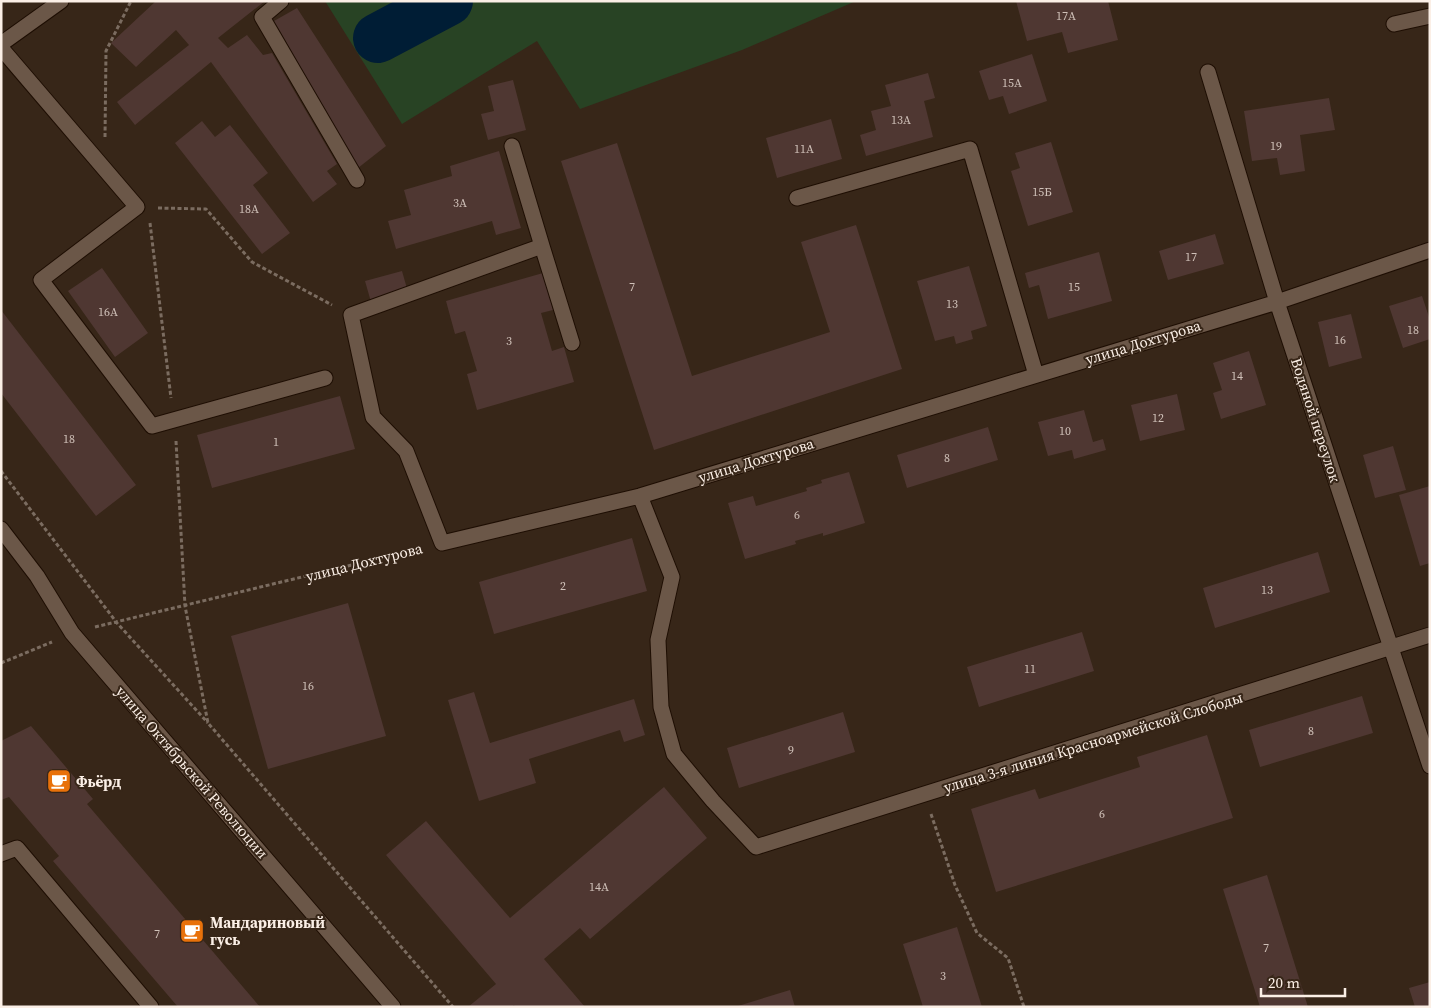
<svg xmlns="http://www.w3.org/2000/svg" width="1431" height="1008" font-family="'Source Serif 4',serif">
<rect width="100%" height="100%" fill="#372618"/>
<path fill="#284324" d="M325,1H856L742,50L580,109L537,41L402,124Z"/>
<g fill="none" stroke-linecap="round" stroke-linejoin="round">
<path stroke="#001d35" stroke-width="50" d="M378,38L448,1"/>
</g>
<path fill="#4f3732" d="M156,1H265L218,38L228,48L247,35L263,55L272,53L337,164L327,171L337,184L313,202L211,62L135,125L117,102L189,45L176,30L136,67L111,43Z
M1016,1H1108L1118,40L1068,53L1062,32L1027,41Z
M297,8L386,146L358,168L274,21Z
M1032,54L1047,101L1009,114L1003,96L989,100L979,71Z
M928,73L935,98L924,101L933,137L866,156L860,135L876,130L871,111L891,106L885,85Z
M513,80L526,130L488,140L481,114L494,111L488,86Z
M1329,98L1335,130L1300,135L1305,171L1280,175L1277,158L1252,161L1244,111Z
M831,119L842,159L777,178L766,138Z
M202,121L215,137L230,125L268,173L253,185L290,233L262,254L175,143Z
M1051,142L1073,212L1028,226L1011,171L1020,168L1015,153Z
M617,143L692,376L830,332L801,242L856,225L902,369L654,450L561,161Z
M499,151L521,228L496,235L492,221L396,249L388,221L411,215L404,190L452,176L450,166Z
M1215,234L1224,264L1168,280L1159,251Z
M1099,252L1112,301L1048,319L1039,285L1029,288L1025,273Z
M969,266L987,326L971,331L973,339L956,344L954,336L935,341L917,281Z
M102,268L148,333L115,357L68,291Z
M402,271L408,292L371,302L365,281Z
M543,273L553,310L541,313L552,351L564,347L574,382L477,410L467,374L477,371L465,331L455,334L446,301Z
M1422,296L1430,320V339L1403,348L1389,306Z
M1,310L136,485L96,516L1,393Z
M1351,314L1362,358L1329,367L1318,322Z
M1249,351L1266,405L1221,419L1213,393L1222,390L1213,363Z
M1177,394L1185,430L1140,441L1131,405Z
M340,396L355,449L212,488L197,435Z
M1084,410L1093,442L1103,439L1106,450L1074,459L1072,450L1048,456L1038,422Z
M988,427L998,460L907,488L897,455Z
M1393,446L1406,490L1375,498L1363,455Z
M849,472L865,523L823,536V533L795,541L796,544L745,559L728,503L753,496L756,506L807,491L806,488L822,483L821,480Z
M1430,486V563L1420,566L1399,495Z
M632,538L647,591L494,634L479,582Z
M1318,552L1330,592L1215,628L1203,588Z
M348,603L386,736L268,769L231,636Z
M1082,632L1094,671L979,707L967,667Z
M474,692L490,743L634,699L645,735L624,742L620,730L529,759L536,783L479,801L448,700Z
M1362,696L1373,733L1260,767L1249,730Z
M843,712L855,752L739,788L727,748Z
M31,726L93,799L87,804L260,1007H178L53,861L59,856L9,797L1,800V741Z
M1207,735L1233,818L996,892L971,809L1035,789L1039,799L1140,767L1137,757Z
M664,787L707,838L590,939L580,928L544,959L585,1007H515L514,1005L512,1007H468L496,984L386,855L426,821L510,918Z
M1267,875L1308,1007H1260L1223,889Z
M957,927L982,1007H923L903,944Z
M1430,982V1007H1415L1409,988Z
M790,990L795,1007H738V1006Z"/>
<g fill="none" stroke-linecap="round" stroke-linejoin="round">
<defs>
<path id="minor" d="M281,1L262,17L357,180
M1394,24L1430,16
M1,44L61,1
M1,48L137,207L41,280L152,426L325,378
M1208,72L1277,302L1430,766
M512,146L542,246
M797,198L970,149L1036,375
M572,343L542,246L351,315L373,417L406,451L442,543L640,496L1277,302L1430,250
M640,496L672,577L658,640L661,707L674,754L713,801L756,847L1430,635
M1,529L37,576L72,633L393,1007
M1,854L17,848L151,1007"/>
</defs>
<use href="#minor" stroke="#1e0e03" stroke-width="17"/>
<path stroke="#7b6c60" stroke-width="3" stroke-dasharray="4 2.5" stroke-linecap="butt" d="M105,137L106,51L131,1
M158,208L206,209L252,262L332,305
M150,223L171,398
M176,441L185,606L208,723L453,1007
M1,471L117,623L208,723
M95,627L422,548
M1,663L52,642
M931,814L955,885L977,933L1008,958L1024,1007"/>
<use href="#minor" stroke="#6b5748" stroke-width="15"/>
</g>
<defs>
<symbol id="cafe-square" viewBox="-11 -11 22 22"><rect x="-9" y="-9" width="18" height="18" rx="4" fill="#e8710a" stroke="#372618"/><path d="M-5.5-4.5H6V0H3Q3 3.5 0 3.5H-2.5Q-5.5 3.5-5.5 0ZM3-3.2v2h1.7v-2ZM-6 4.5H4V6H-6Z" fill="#fff"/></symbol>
</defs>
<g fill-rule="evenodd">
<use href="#cafe-square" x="45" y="767" width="28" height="28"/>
<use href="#cafe-square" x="178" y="917" width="28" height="28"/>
</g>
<g text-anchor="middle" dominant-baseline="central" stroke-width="4" stroke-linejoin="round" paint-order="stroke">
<g font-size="12" fill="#d0c1b9">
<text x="1066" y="16">17А</text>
<text x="1012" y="83">15А</text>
<text x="901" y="120">13А</text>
<text x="1276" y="146">19</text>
<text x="804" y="149">11А</text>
<text x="1042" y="192">15Б</text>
<text x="460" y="203">3А</text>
<text x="249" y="209">18А</text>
<text x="1191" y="257">17</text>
<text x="632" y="287">7</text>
<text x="1074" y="287">15</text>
<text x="952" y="304">13</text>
<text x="108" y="312">16А</text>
<text x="1413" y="330">18</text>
<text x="1340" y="340">16</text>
<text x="509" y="341">3</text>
<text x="1237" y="376">14</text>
<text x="1158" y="418">12</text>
<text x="1065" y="431">10</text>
<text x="69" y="439">18</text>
<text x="276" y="442">1</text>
<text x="947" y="458">8</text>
<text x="797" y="515">6</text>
<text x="563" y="586">2</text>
<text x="1267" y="590">13</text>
<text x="1030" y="669">11</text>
<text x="308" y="686">16</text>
<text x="1311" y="731">8</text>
<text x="791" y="750">9</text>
<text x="1102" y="814">6</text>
<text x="599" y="887">14А</text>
<text x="157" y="934">7</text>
<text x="1266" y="948">7</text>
<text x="943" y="976">3</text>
</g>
<g font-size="15" fill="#fbefe6" stroke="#372618">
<text transform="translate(1143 342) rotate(-17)">улица Дохтурова</text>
<text transform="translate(1316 420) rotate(72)">Водяной переулок</text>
<text transform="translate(756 460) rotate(-17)">улица Дохтурова</text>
<text transform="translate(364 562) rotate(-14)">улица Дохтурова</text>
<text transform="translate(1093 742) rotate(-17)">улица 3-я линия Красноармейской Слободы</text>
<text transform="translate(192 772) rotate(49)">улица Октябрьской Революции</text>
</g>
<g font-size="15" font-weight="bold" fill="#fbefe6" stroke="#372618" text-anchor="start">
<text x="76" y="781">Фьёрд</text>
<text x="210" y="922">Мандариновый<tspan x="210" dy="17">гусь</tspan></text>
</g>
</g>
<rect width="1431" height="1008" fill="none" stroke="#fbefe6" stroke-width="5"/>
<path d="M1261 988v8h84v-8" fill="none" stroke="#fbefe6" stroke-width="2.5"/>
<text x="1268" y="988" font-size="15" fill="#fbefe6" stroke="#372618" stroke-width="4" paint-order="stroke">20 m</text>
</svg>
